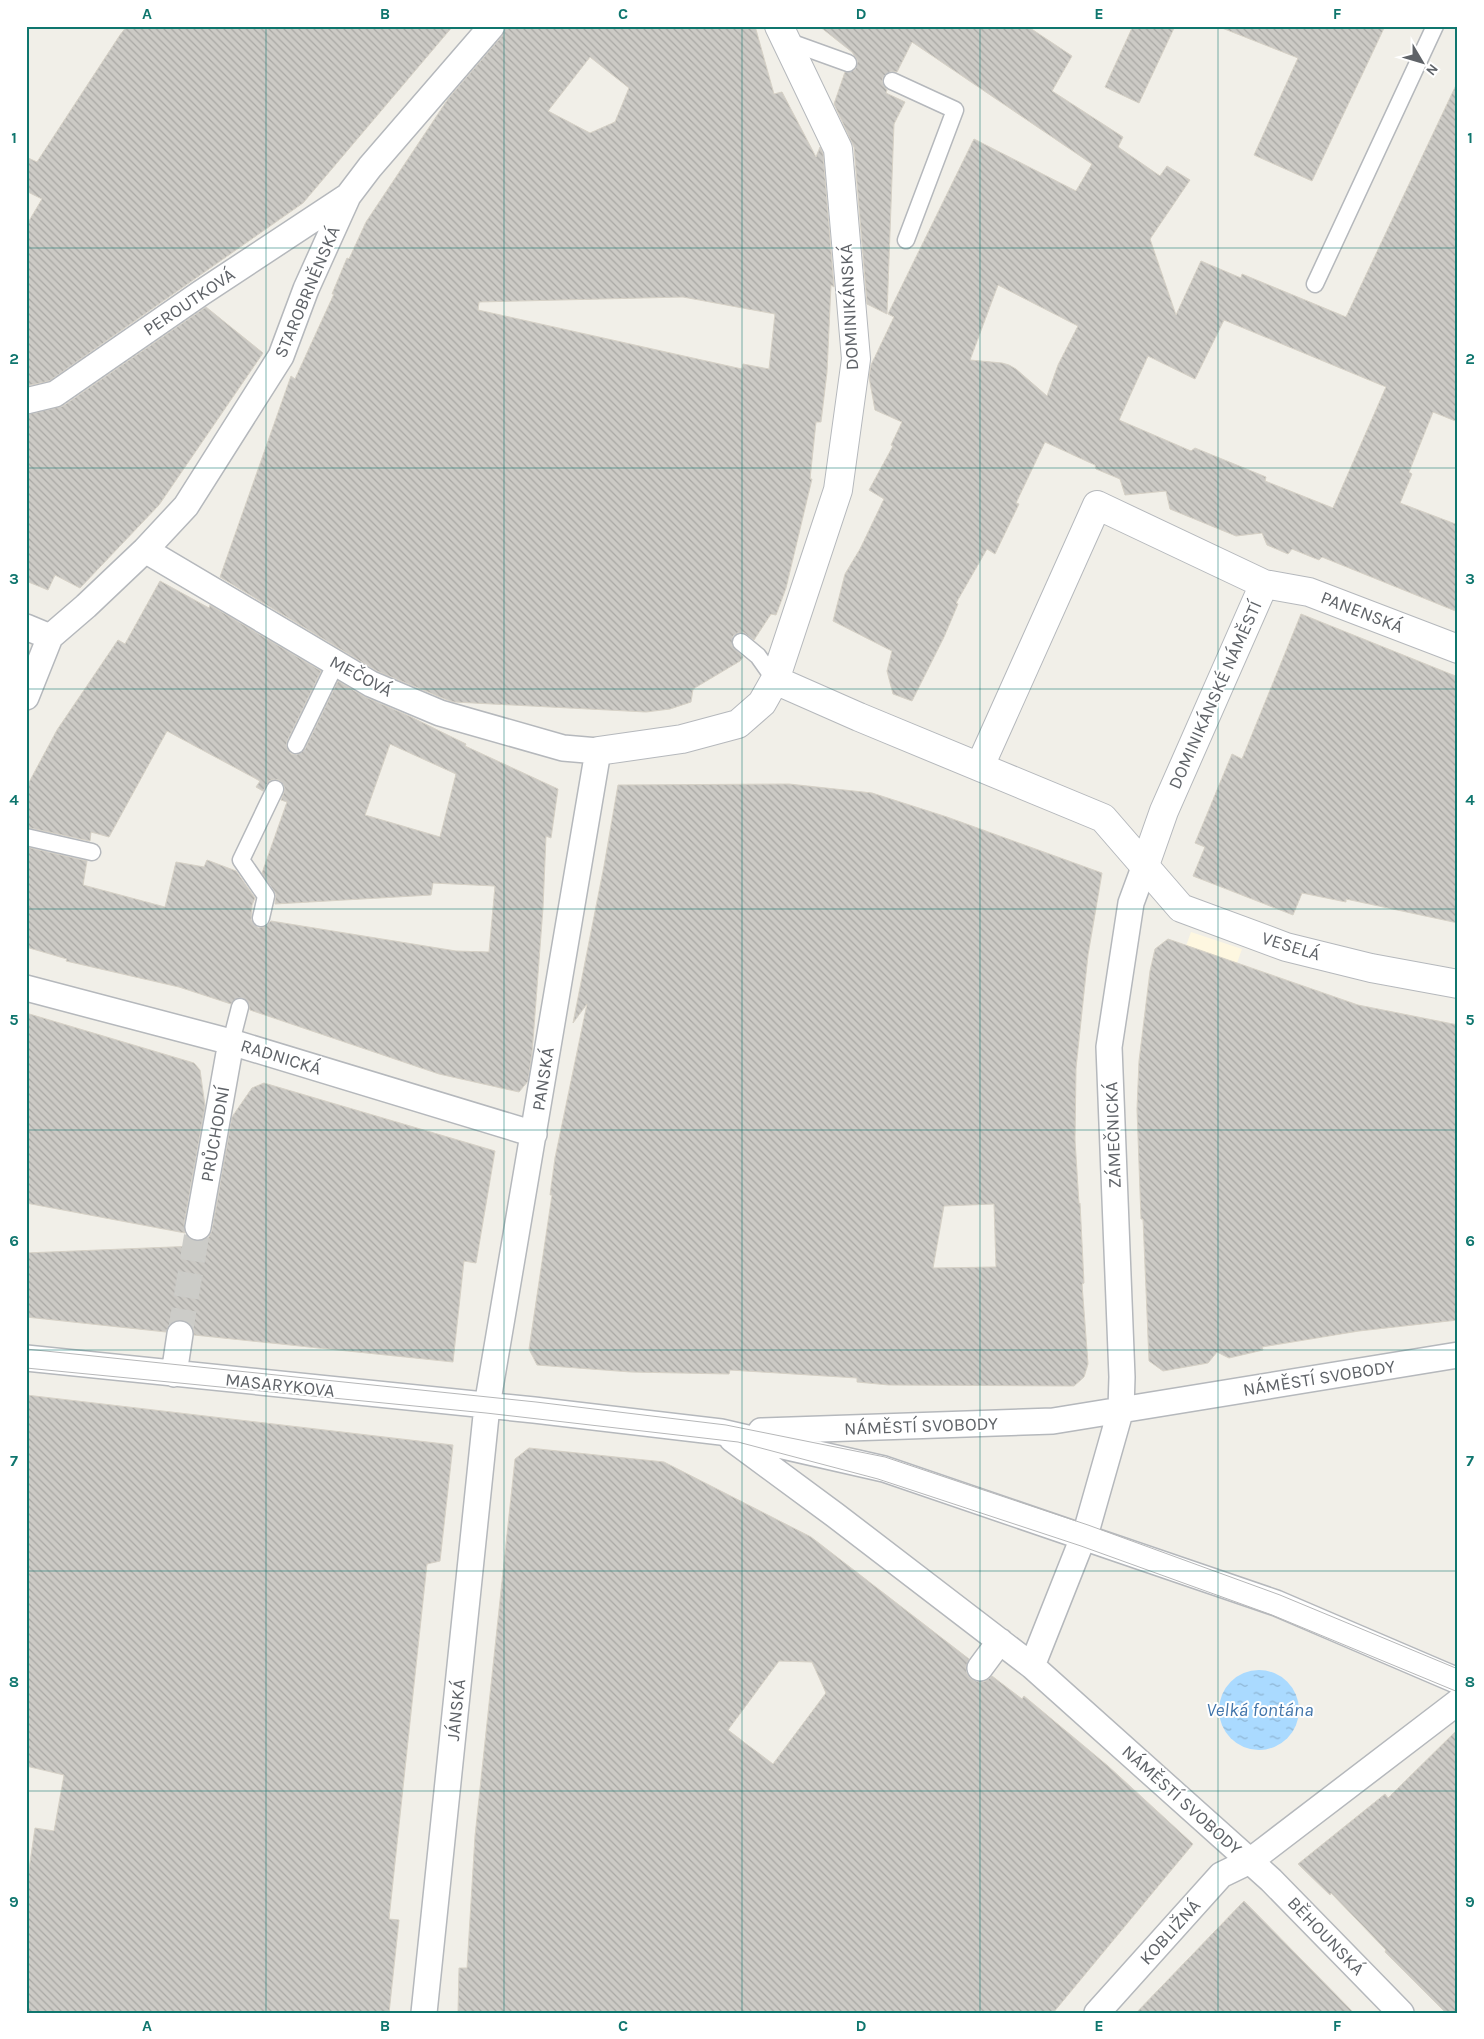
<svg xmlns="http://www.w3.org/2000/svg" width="1484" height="2039" font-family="Karla,sans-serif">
<defs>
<pattern id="water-ripples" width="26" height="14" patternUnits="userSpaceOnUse" patternTransform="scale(1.25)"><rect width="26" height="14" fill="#aadaff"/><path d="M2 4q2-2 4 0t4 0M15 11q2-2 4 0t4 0" fill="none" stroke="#8eb4d2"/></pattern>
<pattern id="building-back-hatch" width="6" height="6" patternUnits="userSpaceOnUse" patternTransform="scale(1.25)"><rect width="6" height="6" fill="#cccac5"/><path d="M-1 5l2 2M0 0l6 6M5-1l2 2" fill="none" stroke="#a9a8a4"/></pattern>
</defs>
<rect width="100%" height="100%" fill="#f1efe8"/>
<path fill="#fef7e0" d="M1191,932L1242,949L1237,963L1186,946Z"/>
<path fill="url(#water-ripples)" d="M1219 1710a40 40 0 1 1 80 0a40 40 0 1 1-80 0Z"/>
<path fill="url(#building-back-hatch)" stroke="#d6d1c6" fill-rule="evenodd" d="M127,26H453L303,203L49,381L26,386V226L42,199L26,191V157L37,162L120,35Z
M506,26H755L774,94L782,92L816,157L820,147L823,153L834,287L831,285L827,372L821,422H816L810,479H812L786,588L776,615L771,614L754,640L743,632L737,633L733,636L732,646L743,657L740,661L693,689L691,702L670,709L646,712L454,702L445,699L377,671L220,577L291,376L295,379L334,294H332L347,258L349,259L366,222L448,99L503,35ZM590,57L629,88L615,122L590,133L548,111ZM683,297L775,314L769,369L743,364L742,369L478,310L479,302Z
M819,26H1027L1072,56L1052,91L1123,137L1118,147L1160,176L1167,166L1190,180L1150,239L1176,315L1201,261L1241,278L1242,274L1346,317L1458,81V422L1433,412L1409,472L1412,474L1400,503L1458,525V612L1322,557L1319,560L1292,549L1288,554L1267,545L1262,533L1236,536L1170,509L1166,491L1125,495L1120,479L1096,469L1095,465L1045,442L1016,503L1019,504L995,554L987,549L956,603L958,604L944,637L912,701L893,694L887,671L892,651L833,621L845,574L860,549L884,499L869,490L893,446L891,445L902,422L875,410L869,377L871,365L894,317L888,314L974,139L1076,191L1092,164L912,42L897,72L891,71L883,77L882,82L887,90L886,93L905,102L894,124L887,314L867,304L854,147L834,104L845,72L855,70L858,61L852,52ZM998,285L1078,326L1058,365L1047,396L1016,369L1009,365L1002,363L970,360ZM1224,320L1386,387L1333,508L1265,481L1266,477L1195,448L1191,451L1119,420L1148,356L1195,379Z
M1133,26H1175L1139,103L1105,87Z
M1222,26H1385L1312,181L1254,155L1298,58L1222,28Z
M206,307L263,353L159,505L80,588L55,575L48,590L26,581V415L63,406Z
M160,581L209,608L210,605L321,671L287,741L286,746L291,754L297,755L305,749L338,681L365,697L409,716L466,744L465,746L558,789L551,838L546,836L543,908L532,1054L528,1081L519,1092L439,1074L250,1010L249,1004L243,998H237L231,1004L179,987L66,961L67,959L26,947V847L87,861L83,885L165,907L176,862L204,867L207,860L236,871L255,898L252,905L251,920L258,928L264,927L271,921L456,951L489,952L495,886L433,883L431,895L275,904L276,894L262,873L287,802L281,800L285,789L283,784L279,780L274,779L269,781L263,791L256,787L260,781L167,731L109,837L91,832L90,841L26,827V788L57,730L118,640L125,644ZM390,744L456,774L440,837L365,815Z
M1301,614L1458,677V923L1346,899V902L1302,893L1293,915L1193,876L1205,847L1195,843L1232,754L1242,759Z
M789,784L872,793L947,817L1102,873L1088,955L1076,1068L1075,1140L1079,1204L1080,1203L1084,1283L1082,1284L1088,1364L1084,1377L1074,1386L889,1385L857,1382V1378L730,1370L729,1374L631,1372L537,1365L529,1349L552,1195H550L555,1158L587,1004L573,1023L604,866L618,785ZM994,1204L996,1267L933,1268L944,1206Z
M1168,939L1358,1005L1458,1025V1320L1359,1331L1262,1347L1263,1350L1229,1358L1217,1352L1208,1363L1163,1371L1149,1361L1143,1219H1141L1137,1109L1139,1061L1150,971L1155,949Z
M26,1013L194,1063L200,1070L205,1106L184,1224L185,1233L26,1203Z
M264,1083L495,1151L476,1263L464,1261L453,1362L194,1335L193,1328L189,1323L182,1320H175L169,1325L166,1332L26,1317V1253L196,1246V1241H202L209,1237L212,1230L232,1117L252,1088Z
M26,1395L453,1445L440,1561L427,1564L419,1638L389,1919L399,1920L389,2013H26V1890L35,1828L54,1831L64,1775L26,1766Z
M529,1448L664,1462L811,1537L969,1659L966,1667L967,1674L971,1679L979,1682L986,1681L992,1676L1022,1699L1024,1696L1108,1766L1193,1844L1053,2013H458L459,1968H467L475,1836L515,1459ZM779,1661L812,1662L826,1693L773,1764L728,1730Z
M1458,1729V2013H1446L1385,1952L1386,1950L1331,1893L1330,1895L1298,1864L1385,1794L1388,1798Z
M1244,1901L1354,2013H1136Z"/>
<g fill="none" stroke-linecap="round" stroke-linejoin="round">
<path stroke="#ccccc8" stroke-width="25" stroke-dasharray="25 12" stroke-linecap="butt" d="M180,1334L198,1227"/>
<defs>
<path id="service" d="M787,41L848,63
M892,81L955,110L906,240
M1315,284L1435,26
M741,642L758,656L775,680
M296,745L336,663
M26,837L92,852
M261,918L266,896L241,860L275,789
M231,1042L240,1007"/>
<path id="pedestrian" d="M26,401L55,394L201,293L348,196
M145,550L371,684L440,713L563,748L598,751L487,1406L424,2013
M26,627L50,637
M26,697L50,637L86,606L145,550L186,506L281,356L306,289L348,196L370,167L492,26
M26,988L231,1042L534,1134
M198,1227L231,1042
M26,1358L534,1410L721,1432L884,1469L1276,1603L1458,1681
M174,1374L180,1334
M761,1431L1053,1421L1458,1355
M732,1439L835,1515L1032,1666L1271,1880L1401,2013
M1032,1666L1088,1525L1121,1409L1122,1377L1109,1047L1131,903L1145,865
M980,1668L1000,1641
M1097,2013L1221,1875L1250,1861L1458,1702"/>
<path id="minor" d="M1264,584L1309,592L1458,649
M775,680L859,717L1103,818L1181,908L1286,947L1371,968L1458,984
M598,751L682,739L738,724L762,703L775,680L838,490L856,359L838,149L779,26
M980,766L1097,505L1264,584L1164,811L1145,865"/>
</defs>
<use href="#service" stroke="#b5b8bc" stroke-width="19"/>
<use href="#pedestrian" stroke="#b5b8bc" stroke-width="28"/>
<use href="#minor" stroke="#b5b8bc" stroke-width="30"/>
<use href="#service" stroke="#fff" stroke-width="16"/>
<use href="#pedestrian" stroke="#fff" stroke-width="25"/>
<use href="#minor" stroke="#fff" stroke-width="28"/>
<path stroke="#b6b7b8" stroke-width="1" d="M26,1349L536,1402L726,1425L885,1457L1088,1525L1280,1595L1458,1669
M26,1368L486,1413L738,1442L878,1479L1081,1546L1272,1615L1458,1692"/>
</g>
<path fill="none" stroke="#0f766e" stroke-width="1" stroke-opacity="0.55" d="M266,26V2013M504,26V2013M742,26V2013M980,26V2013M1218,26V2013M26,248H1458M26,468H1458M26,689H1458M26,909H1458M26,1130H1458M26,1350H1458M26,1571H1458M26,1791H1458"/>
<g text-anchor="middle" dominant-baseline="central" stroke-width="4" stroke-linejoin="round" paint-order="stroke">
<g font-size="18" fill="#5f6368" stroke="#fff">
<text transform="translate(307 292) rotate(-67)">STAROBRNĚNSKÁ</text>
<text transform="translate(189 302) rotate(-34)">PEROUTKOVÁ</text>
<text transform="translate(849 307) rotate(-93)">DOMINIKÁNSKÁ</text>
<text transform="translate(1362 612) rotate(21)">PANENSKÁ</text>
<text transform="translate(361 676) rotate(28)">MEČOVÁ</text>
<text transform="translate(1215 695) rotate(-66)">DOMINIKÁNSKÉ NÁMĚSTÍ</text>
<text transform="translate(1291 946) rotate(17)">VESELÁ</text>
<text transform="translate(281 1057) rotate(17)">RADNICKÁ</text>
<text transform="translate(543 1079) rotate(-81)">PANSKÁ</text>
<text transform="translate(215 1134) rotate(-80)">PRŮCHODNÍ</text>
<text transform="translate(1113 1135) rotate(-92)">ZÁMEČNICKÁ</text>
<text transform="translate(1319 1378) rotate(-9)">NÁMĚSTÍ SVOBODY</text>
<text transform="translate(280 1385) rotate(6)">MASARYKOVA</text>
<text transform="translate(921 1426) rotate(-2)">NÁMĚSTÍ SVOBODY</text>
<text transform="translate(456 1710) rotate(-84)">JÁNSKÁ</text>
<text transform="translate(1182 1800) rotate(42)">NÁMĚSTÍ SVOBODY</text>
<text transform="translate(1170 1932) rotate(-48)">KOBLIŽNÁ</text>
<text transform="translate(1326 1936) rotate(46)">BĚHOUNSKÁ</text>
</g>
<g font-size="19" font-style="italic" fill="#4174aa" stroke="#fff">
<text x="1260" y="1710">Velká fontána</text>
</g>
</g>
<rect width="1484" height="2039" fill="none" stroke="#ffffff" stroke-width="55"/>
<g transform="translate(1422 62) rotate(128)" stroke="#ffffff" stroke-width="4" paint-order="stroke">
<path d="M0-4L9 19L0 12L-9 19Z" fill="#5f6368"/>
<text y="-8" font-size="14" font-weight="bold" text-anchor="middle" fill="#5f6368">N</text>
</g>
<rect x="28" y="28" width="1428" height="1984" fill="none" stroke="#0f766e" stroke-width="2"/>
<g font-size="16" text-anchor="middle" font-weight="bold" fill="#0f766e">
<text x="147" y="19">A</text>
<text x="385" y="19">B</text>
<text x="623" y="19">C</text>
<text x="861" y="19">D</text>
<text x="1099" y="19">E</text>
<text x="1337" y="19">F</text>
<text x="14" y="143">1</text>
<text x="1470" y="143">1</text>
<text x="14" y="364">2</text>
<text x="1470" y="364">2</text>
<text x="14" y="584">3</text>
<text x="1470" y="584">3</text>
<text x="14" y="805">4</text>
<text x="1470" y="805">4</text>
<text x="14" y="1025">5</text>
<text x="1470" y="1025">5</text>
<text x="14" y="1246">6</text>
<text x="1470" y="1246">6</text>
<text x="14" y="1466">7</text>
<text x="1470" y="1466">7</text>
<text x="14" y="1687">8</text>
<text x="1470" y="1687">8</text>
<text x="14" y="1907">9</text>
<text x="1470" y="1907">9</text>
<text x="147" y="2031">A</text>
<text x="385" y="2031">B</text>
<text x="623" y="2031">C</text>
<text x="861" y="2031">D</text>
<text x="1099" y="2031">E</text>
<text x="1337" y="2031">F</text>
</g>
</svg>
